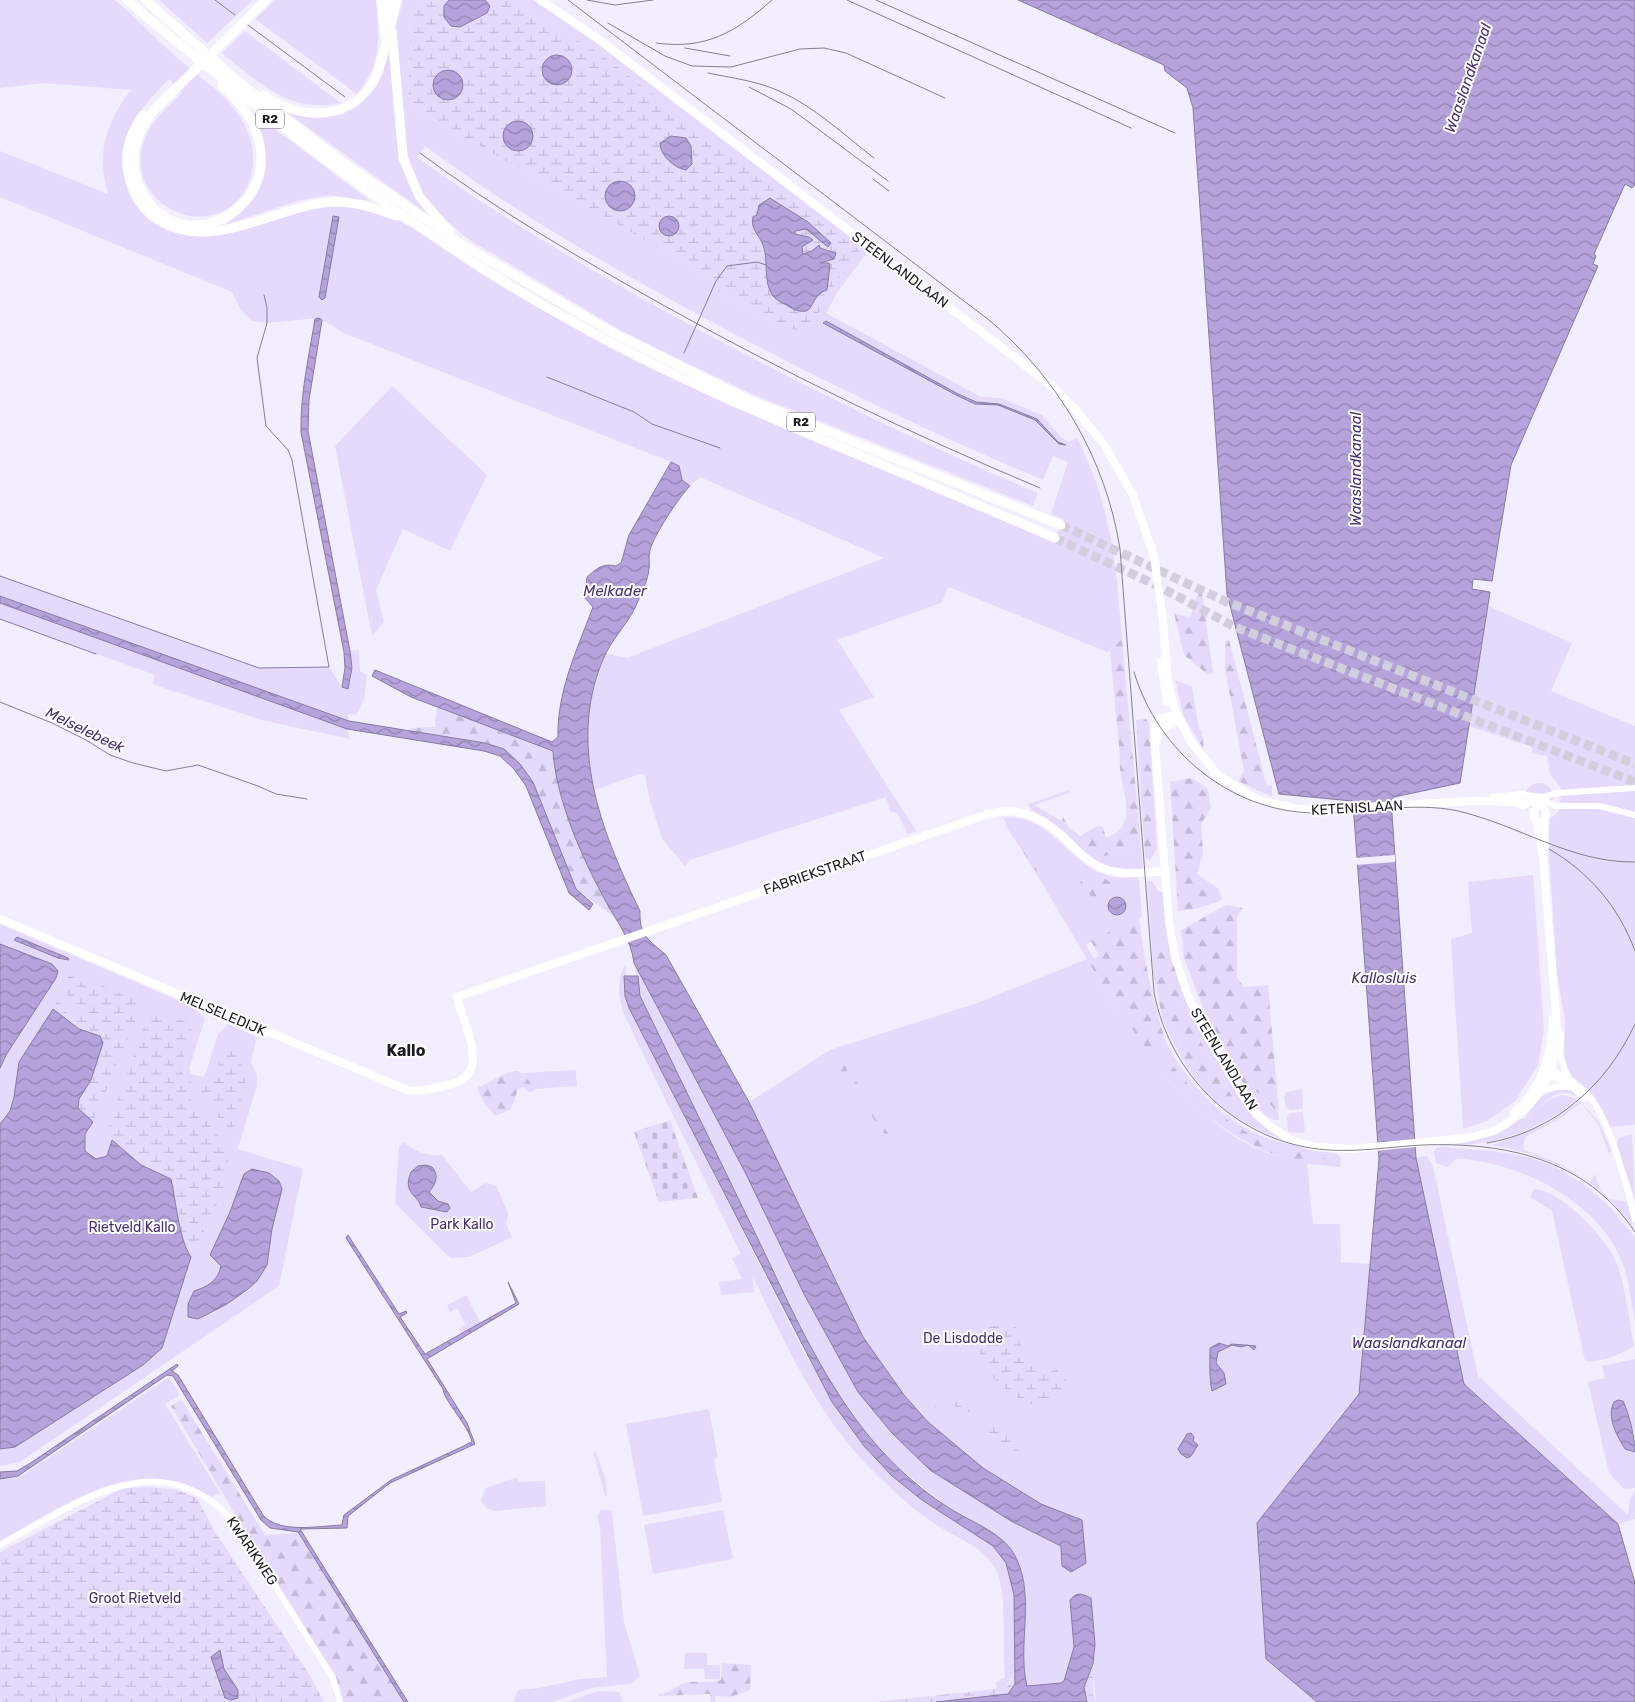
<svg xmlns="http://www.w3.org/2000/svg" width="1635" height="1702" font-family="Rubik,sans-serif">
<defs>
<pattern id="forest-firs" width="22" height="20" patternUnits="userSpaceOnUse" patternTransform="scale(1.25)"><rect width="22" height="20" fill="#e5dafc"/><path d="M5 1l3.5 6h-7zM16 11l3.5 6h-7z" fill="#c4bad8"/></pattern>
<pattern id="wetland-marsh" width="20" height="14" patternUnits="userSpaceOnUse" patternTransform="scale(1.25)"><rect width="20" height="14" fill="#e5dafc"/><path d="M1 5h8M5 5V1M11 12h8M15 12V8" fill="none" stroke="#c4bad8"/></pattern>
<pattern id="cemetery-stones" width="16" height="16" patternUnits="userSpaceOnUse" patternTransform="scale(1.25)"><rect width="16" height="16" fill="#e5dafc"/><path d="M2 7V4a2 2 0 0 1 4 0v3zM10 15v-3a2 2 0 0 1 4 0v3z" fill="#c4bad8"/></pattern>
<pattern id="water-waves" width="16" height="10" patternUnits="userSpaceOnUse" patternTransform="scale(1.25)"><rect width="16" height="10" fill="#b6a3dc"/><path d="M0 5q4-4 8 0t8 0" fill="none" stroke="#9384b2"/></pattern>
</defs>
<rect width="100%" height="100%" fill="#f3eeff"/>
<path fill="#e5dafc" d="M0,0H115C135,17 154,37 174,55C195,74 224,92 240,117C252,137 258,160 249,182C219,252 116,205 146,136C154,118 169,106 182,92L169,79C142,107 112,138 125,180C129,194 134,205 145,214C162,229 185,238 208,236C218,235 229,230 239,227C278,216 319,200 361,208C410,217 451,257 494,282C570,327 648,367 729,405L1054,542L1063,519L1051,514L1068,462L1053,456L1043,480C911,425 784,363 659,293C578,248 499,201 425,146L417,157C495,214 577,262 661,309C784,377 909,438 1038,493L1033,506L752,394L687,363L618,329L465,237L434,209L423,194L408,157L396,26L403,0H420L411,17L408,105L721,283L717,291L788,327L823,304L834,285L859,251L595,50L507,0H533L599,45L868,251L837,293L826,313L981,397L1001,398L1042,415L1062,438L1069,442L1077,438C1112,507 1116,564 1122,639L1107,652L949,587L941,603L837,640L874,697L839,710L916,831L908,834L897,813L890,811L886,797L690,860L685,866L662,839L649,797L645,775L640,774L594,790L586,739L592,696L606,653L627,658L884,558L700,477L690,486L682,481L679,466L671,462L344,333L319,318L267,323L251,321L241,310L232,292L0,197V151L108,194C96,154 106,121 131,90L43,83L0,88Z
M159,0H253L207,43Z
M275,0H376C379,39 383,61 357,94L255,19Z
M245,31L341,103C291,114 258,83 222,53Z
M389,54L398,150L407,181L426,213L286,112L318,118L342,114L363,101L377,85Z
M254,113L370,201L330,195L297,201L225,225C272,193 273,163 254,113Z
M392,386L487,475L450,551L403,529L376,590L384,622L372,636L335,446Z
M0,576L259,668L329,667L342,687L348,689L351,679L350,651L359,650L360,671L367,675L364,700L356,715L348,714L349,721L0,596Z
M0,603L347,729L350,739L261,720L152,684L155,675L0,619Z
M1488,606L1572,643L1551,691L1635,726V1125L1609,1127L1595,1100L1568,1071L1564,1062L1565,1020L1557,975L1548,838L1550,819L1560,810L1561,788L1550,775L1547,756L1532,753V747L1469,726Z
M1525 797a14 14 0 1 1 28 0a14 14 0 1 1-28 0Z
M1069,790V793L1034,805L1062,821L1061,828L1066,835L1048,819L1031,810L1028,804Z
M1003,818C1049,812 1067,863 1106,875C1116,879 1126,878 1137,877L1139,881L1142,917L1086,944L1093,958L1091,966L1117,1009L1164,1046L1166,1043C1187,1080 1211,1108 1247,1129C1274,1145 1303,1146 1332,1153C1337,1154 1339,1155 1341,1159L1340,1165C1333,1158 1291,1152 1279,1147C1235,1132 1202,1103 1174,1067L1164,1076C1192,1103 1227,1139 1266,1152C1279,1156 1293,1159 1307,1162L1313,1224H1340L1341,1262L1370,1264L1359,1395L1257,1523L1266,1659L1317,1702H1096L1093,1675L1095,1644L1070,1600L1074,1647L1064,1681L1062,1683L1027,1686L1023,1670L1025,1613L1023,1586L1017,1559L985,1528L949,1508L883,1455L825,1375L640,996L634,963L745,1172L804,1294L858,1392L892,1433L930,1470L1011,1521L1061,1546L1062,1566L1082,1520L1041,1504L983,1468L928,1422L904,1395L863,1337L749,1102L830,1050L977,1003L1087,959Z
M1140,836L1143,869C1122,870 1108,868 1090,857C1106,857 1132,853 1140,836Z
M1533,875L1544,1030L1538,1065L1516,1100L1489,1120L1463,1129L1451,939L1472,933L1468,882Z
M1147,881H1152L1158,891L1163,893L1172,958L1190,1012L1235,1089L1287,1140C1223,1123 1185,1076 1162,1017L1180,1041L1182,1056L1216,1102L1238,1107L1189,1021L1172,958L1165,957L1161,942L1152,947Z
M0,924L189,1005L205,1018L189,1069L191,1074L203,1077L206,1072L218,1034L228,1024L255,1036L256,1041L251,1062L257,1075V1085L238,1149L303,1169L279,1286L20,1462L0,1466Z
M626,965V1002L806,1356L864,1446L892,1476L922,1500L993,1546L1006,1563L1014,1595L1015,1672L1005,1688L997,1689L996,1682L1005,1677C1002,1648 1008,1592 995,1568C983,1546 952,1536 932,1522C912,1508 894,1492 877,1475C820,1421 787,1347 753,1277L754,1292L721,1295L719,1282L742,1279L732,1258L741,1254L624,1015C619,999 615,979 626,965Z
M576,1070L577,1086L536,1089L522,1073Z
M1246,1089L1260,1093L1274,1110L1278,1102L1279,1120C1266,1123 1252,1099 1246,1089Z
M1302,1089L1303,1109L1291,1110L1286,1108L1284,1096L1286,1092Z
M1560,1089L1571,1090L1578,1097C1551,1082 1542,1113 1521,1118L1541,1096Z
M1562,1095L1578,1099C1542,1128 1499,1145 1453,1145L1480,1138L1518,1119H1524L1550,1099Z
M1580,1101L1599,1122L1611,1150L1609,1154L1598,1124L1582,1104H1579L1560,1119L1525,1137L1523,1149L1560,1164L1590,1182L1595,1174L1601,1191L1610,1199L1627,1202L1634,1229C1629,1222 1626,1216 1620,1210C1587,1173 1541,1154 1492,1145L1543,1126Z
M1303,1112L1305,1132L1292,1133L1288,1131L1287,1116L1290,1113Z
M1632,1134L1635,1200L1617,1145L1619,1138Z
M403,1142C416,1151 426,1156 442,1155L471,1192L485,1183L496,1185L508,1213L506,1224L512,1237L469,1257L450,1258L395,1203L399,1147Z
M1441,1147L1493,1151L1528,1157L1553,1166L1584,1184L1610,1207L1635,1237V1322C1631,1302 1629,1280 1622,1262C1599,1203 1523,1164 1463,1159H1456L1447,1167L1436,1163L1434,1152L1436,1148Z
M1427,1156L1433,1166L1478,1376L1628,1515L1630,1499L1635,1491V1519L1618,1524L1464,1384L1416,1158Z
M1534,1189C1560,1190 1601,1233 1613,1256C1625,1277 1629,1321 1634,1346C1626,1353 1596,1364 1585,1361L1552,1211L1530,1197Z
M466,1295L481,1324L462,1335L459,1329L466,1325L457,1308L450,1312L447,1305Z
M1635,1359V1433L1629,1423L1623,1401L1631,1452H1635V1488L1624,1489L1609,1473L1588,1382L1605,1378L1602,1366Z
M169,1377L180,1395L165,1404L220,1493L211,1497C135,1450 67,1505 0,1541V1480L21,1476Z
M709,1409L718,1458L714,1459L722,1502L643,1516L626,1424Z
M593,1451L596,1452L605,1478L607,1495L605,1496Z
M518,1477V1482L545,1481L546,1506L495,1511L486,1508L481,1500L486,1488Z
M601,1510H611L612,1512L624,1622L640,1676L631,1684L591,1688L553,1702H513L518,1690L539,1688L580,1679L607,1677L600,1528L597,1516Z
M723,1510L733,1559L653,1574L644,1525Z
M685,1653H707V1665H720V1679H705L704,1669H684Z
M598,1691L619,1692L623,1702H567Z"/>
<path fill="url(#forest-firs)" d="M1201,585L1213,673L1208,675L1184,655L1174,613L1190,617Z
M1122,639L1140,836C1133,853 1106,857 1090,857L1066,835L1061,828L1063,817L1070,829L1080,836L1097,826L1103,827L1106,838C1144,824 1117,786 1120,758L1110,650Z
M1229,640L1267,786L1272,785V797L1238,781L1244,771L1225,669V641Z
M1175,680L1192,687L1199,729L1202,731L1204,750L1184,717Z
M437,708L553,751C556,801 589,878 617,919L576,889L533,782L520,764L504,749L485,743L407,731L412,728L435,727Z
M1146,719L1149,723L1157,849L1150,861L1145,857L1136,720Z
M1192,778L1208,789L1211,808L1201,824L1203,853L1197,874L1219,889L1222,900L1196,909L1178,911L1170,782Z
M1009,822L1014,828L1036,868L1037,873L1005,825Z
M1102,877L1117,886L1114,891L1108,889L1093,899L1080,882L1085,878Z
M1226,905L1243,908L1237,918V977L1244,987L1268,985L1278,1102L1275,1110L1260,1093L1246,1089L1203,1008L1184,958L1181,930Z
M1139,917C1144,961 1153,1001 1166,1043L1153,1057L1117,1009L1091,966L1093,958L1099,956L1091,941Z
M1161,941L1165,957L1172,958L1189,1021L1238,1107L1216,1102L1198,1082L1182,1056L1180,1041L1162,1017L1153,971L1152,947Z
M836,1055H840L848,1072L860,1086L864,1099L890,1136L885,1135L834,1062Z
M1174,1067C1202,1103 1235,1131 1279,1147C1291,1152 1333,1158 1340,1165L1339,1167L1309,1164L1264,1151L1234,1135L1202,1113L1164,1076V1071Z
M517,1071L522,1073L536,1089L530,1093L522,1087L518,1090L511,1109L495,1116L483,1101L477,1088L509,1072Z
M181,1399L265,1535L297,1533L356,1618L407,1702H343L336,1677L252,1543L171,1406Z
M722,1663L751,1665L750,1690L730,1697L716,1696L715,1702H711L710,1694L659,1696V1694C670,1694 676,1685 685,1683C696,1680 707,1684 721,1680Z"/>
<path fill="url(#wetland-marsh)" fill-rule="evenodd" d="M420,0H449L444,6L459,27L487,13L490,6L485,0H507L595,50L860,251L834,285L820,311L807,329L796,330L788,327L717,291L720,283L408,105L411,17ZM558,55L567,58L541,74C542,62 546,58 558,55ZM519,121C530,125 533,130 533,142L517,152L508,148L503,140L510,123ZM621,180L628,209C602,216 595,186 621,180ZM776,201L808,222L831,243L806,229L795,231V235L809,237L802,247L803,254L812,251L818,245L820,248L833,251L832,260L820,264L830,268L827,287L802,310H792L772,294L768,279L763,246L754,232L753,217ZM670,215L676,218L680,223L675,235C665,238 659,233 660,222Z
M74,973L138,1001L140,1004L138,1014L93,1122L78,1108C79,1096 86,1090 91,1079C98,1064 101,1052 100,1036L79,1029L53,1009L58,999L73,1021H79L81,1017L75,1010L64,988L69,975Z
M154,1010L189,1023L192,1028L180,1070C207,1109 215,1073 224,1048L228,1045L242,1049L241,1064L247,1077L234,1126L229,1130L195,1089L188,1094C196,1111 212,1125 222,1140C243,1169 204,1229 191,1257L183,1246L179,1212L155,1170L141,1165L112,1140L109,1123L149,1014Z
M986,1326H1013L1026,1334V1338L1021,1342V1354L1043,1370L1055,1368L1067,1381V1393C1061,1396 1053,1404 1047,1405C1027,1411 986,1378 981,1360C978,1350 984,1341 981,1330Z
M953,1397L972,1406L971,1413L951,1405L936,1409L934,1404Z
M990,1426L1005,1428L1006,1435L1015,1442L1021,1460L1018,1462C1009,1455 997,1436 988,1432Z
M151,1487L177,1490L197,1498L214,1530L309,1674L324,1702H0V1552L123,1488ZM220,1650L224,1669L225,1698L211,1657Z
M1093,1664V1693L1096,1702H1087L1084,1687Z
M1015,1672V1684L1008,1694L936,1702H874L1005,1688L1010,1683Z"/>
<path fill="url(#cemetery-stones)" d="M670,1120L698,1198L659,1202L634,1132Z"/>
<path fill="url(#water-waves)" stroke="#887aa4" d="M449,0H485L490,6L487,13L460,27L451,26L444,17V6Z
M1018,0H1635V185L1632,188L1625,184L1594,254L1596,256L1593,264L1598,266L1511,465L1492,581L1473,579L1472,589L1490,592L1460,783L1394,797L1391,800L1416,1158L1464,1384L1618,1524L1635,1583V1702H1317L1266,1659L1257,1523L1359,1394L1379,1159L1353,803L1352,801L1279,794L1227,594L1193,108L1187,88L1165,71L1164,65Z
M542 70a15 15 0 1 1 30 0a15 15 0 1 1-30 0Z
M433 85a15 15 0 1 1 30 0a15 15 0 1 1-30 0Z
M503 136a15 15 0 1 1 30 0a15 15 0 1 1-30 0Z
M671,136L686,138L691,146L692,164L686,170C674,168 660,155 660,143Z
M605 196a15 15 0 1 1 30 0a15 15 0 1 1-30 0Z
M770,198L808,222L831,243L828,247L806,229L795,231V234L809,237L813,240L802,247L803,254L812,251L819,245L820,248L836,253L834,259L820,263H829L830,265L827,290C814,293 813,309 806,311C800,312 793,310 788,306C784,303 779,302 775,298C762,285 769,261 763,245C759,235 750,229 753,217L757,215L759,205Z
M659 226a10 10 0 1 1 20 0a10 10 0 1 1-20 0Z
M333,216L339,217L325,298L322,300L319,297Z
M319,318L322,320L309,400L308,431L350,651L352,668L348,689L342,687L345,668L344,652L301,432C300,395 309,356 315,319Z
M826,321L958,394L976,402L999,404L1037,419L1058,442L1066,445L1059,444L1035,420L998,405L975,404L956,395L823,323Z
M671,462L679,466L682,480L690,486C679,497 654,535 650,550C648,556 650,563 649,569C648,580 642,592 638,601C631,620 615,635 606,653C565,741 601,831 640,911C639,936 649,940 666,955L749,1102L863,1337L904,1395L928,1422L983,1468L1041,1504L1082,1520L1086,1563L1071,1572L1062,1566L1061,1546L1011,1521L930,1470L892,1433L858,1392L804,1294L745,1172L634,963C631,938 616,921 605,900C582,858 556,799 553,751L411,697L372,676L375,670L552,742L558,737C557,691 577,650 593,607L585,598L587,577C597,568 603,563 616,566L621,563L629,535Z
M0,596L349,721L485,743L504,749L520,764L533,782L576,889L593,904L589,910L569,893L526,786L514,769L500,756L484,751L347,729L0,603Z
M1108 906a9 9 0 1 1 18 0a9 9 0 1 1-18 0Z
M17,937L68,958L69,960L58,958L14,940Z
M0,944L52,964L58,971L56,978L6,1055L0,1068Z
M624,976H638L640,996C679,1076 718,1157 757,1237C787,1299 814,1362 855,1418C880,1453 913,1485 949,1508C972,1523 1006,1533 1017,1560C1035,1599 1017,1646 1027,1686L1061,1683L1064,1681L1074,1647L1070,1600C1078,1591 1082,1594 1091,1598L1095,1644L1093,1664L1084,1687L1087,1702H936L1008,1694L1015,1684L1014,1595L1006,1563L993,1546L922,1500L892,1476L864,1446L832,1402L629,1008L625,996Z
M53,1009L79,1029L100,1036L103,1043L91,1080L79,1099L78,1108L93,1122L85,1134V1151L96,1159L107,1156L112,1140L141,1165L171,1179C176,1201 179,1240 191,1257L162,1348L143,1365L15,1447L0,1449V1124L10,1111L14,1097L19,1062Z
M426,1165L432,1167C440,1176 435,1185 429,1192L438,1201L448,1204L450,1208L447,1212L421,1207C418,1194 402,1194 411,1172L418,1166Z
M252,1169L269,1173L279,1181L282,1189L272,1229L267,1265L257,1281L248,1289L227,1304L198,1319L188,1317V1304L194,1291C207,1287 218,1281 221,1266L210,1255L230,1212L244,1174Z
M348,1235L399,1314L406,1311L407,1313L400,1317L425,1354L516,1303L508,1282L519,1304L427,1359L467,1423L475,1444L390,1483L348,1516L347,1528L300,1529L408,1702H404L298,1532L270,1528L261,1520L173,1376L167,1375L18,1476L0,1479V1472L17,1471L29,1464L177,1364L178,1366L172,1371L178,1375L263,1515C279,1534 319,1526 342,1525L344,1515L391,1480L472,1442C469,1426 444,1401 443,1389L346,1238Z
M1219,1343L1228,1346L1232,1344L1256,1346L1254,1350L1248,1345L1241,1347L1232,1345L1218,1352L1216,1363L1224,1373L1226,1384L1212,1391C1209,1378 1210,1362 1210,1348Z
M1618,1400L1623,1401C1629,1413 1635,1438 1635,1452L1625,1449C1617,1436 1606,1416 1614,1402Z
M1191,1433L1194,1437L1193,1441L1198,1445L1191,1456L1187,1458L1181,1454L1178,1449L1187,1434Z
M220,1650L224,1669L238,1690V1698L231,1700L225,1698L211,1657Z"/>
<path fill="#f3eeff" d="M1395,855V862L1355,865V858Z"/>
<g fill="none" stroke-linecap="round" stroke-linejoin="round">
<path stroke="#887aa4" stroke-width="1" d="M684,353L716,281L727,266L757,262L766,265
M547,377L634,412L652,424L720,448
M0,576L259,668L329,667L292,460L288,450L266,426L257,358L267,323V308L264,295
M0,619L96,654
M0,702L52,723L86,740L110,755L133,763L166,771L198,765L258,786L276,794L307,799"/>
<path stroke="#d3cede" stroke-width="9" stroke-dasharray="9 4.5" stroke-linecap="butt" d="M1061,525L1227,602L1635,764
M1055,538L1156,585L1235,627L1635,782"/>
<path stroke="#fff" stroke-width="6" d="M1540,798L1555,806H1600L1635,815
M1540,798L1557,793L1635,788
M1561,1034L1560,1054L1568,1079
M1549,1069C1564,1077 1578,1083 1590,1097C1609,1119 1628,1188 1635,1219
M1546,1073L1572,1087L1585,1099
M1540,1092L1553,1087H1570
M0,1545C79,1503 163,1436 238,1527L333,1678L340,1702"/>
<path stroke="#fff" stroke-width="8" d="M541,0L601,41L1009,353L1048,383L1076,410L1105,446L1133,495L1154,556L1163,620L1168,682L1175,710L1191,742L1217,774
M1161,662L1167,702
M1172,716L1159,719L1154,733L1169,921L1175,957L1188,996L1209,1039L1246,1101L1257,1115L1271,1127L1291,1140L1315,1147L1352,1149L1468,1138L1494,1131L1506,1124L1524,1111L1540,1092L1551,1071L1558,1038L1543,858L1537,822L1533,814L1540,798
M1157,740L1159,730L1175,722
M1214,773L1258,800L1304,810L1477,801L1516,802L1523,805L1540,798
M1493,798L1521,795L1540,798
M1540,798L1546,814L1544,821L1545,847
M0,919L407,1090C420,1093 433,1088 445,1086C495,1076 464,1029 457,997L988,814C1021,805 1047,820 1070,843C1079,852 1088,862 1100,867C1119,876 1144,873 1165,871
M1514,1113C1542,1088 1552,1055 1553,1019"/>
<path stroke="#fff" stroke-width="9" d="M127,0C272,122 413,234 580,326C660,371 746,407 830,443C905,474 981,506 1055,538
M145,0L240,83L344,163L463,245L615,334L749,400L1061,525
M381,0L385,36
M388,0L390,18
M392,31L403,158L419,196L449,231
M222,86C331,181 183,284 139,185C127,158 137,133 153,111L266,0
M263,95C303,123 356,121 378,73L397,0
M143,115C127,137 123,161 132,187C138,204 150,217 167,225C221,249 278,205 333,202C356,201 375,209 396,216"/>
<path stroke="#837f8a" stroke-width="1" d="M215,0L235,15
M568,0L989,320C1058,378 1106,459 1120,549L1154,992C1170,1077 1240,1144 1328,1150C1359,1152 1390,1147 1422,1145C1504,1142 1586,1158 1635,1232
M587,0L615,5L653,0
M847,0L1131,128
M876,0L1175,133
M608,23L665,56L692,66L731,67L800,49L824,48L846,53L945,98
M248,25L345,97
M656,43C706,50 736,32 772,0
M685,48L730,56
M708,73C732,78 757,81 779,91C814,106 844,135 874,158
M749,87L791,109L888,181
M420,153C497,210 579,258 663,305C785,373 911,434 1040,488
M873,179L889,191
M1134,672C1158,752 1231,812 1315,813C1363,814 1411,801 1458,811C1519,825 1571,863 1635,862
M1549,849C1589,872 1619,907 1635,951
M1487,1143C1554,1132 1607,1085 1635,1024"/>
</g>
<g text-anchor="middle" dominant-baseline="central" stroke-width="4" stroke-linejoin="round" paint-order="stroke">
<g fill="#fff" stroke="#615f64" stroke-width="1">
<rect x="256" y="109.5" width="28" height="19" rx="4"/>
<rect x="787" y="412.5" width="28" height="19" rx="4"/>
</g>
<g font-size="12" font-weight="bold" fill="#1d1b21">
<text x="270" y="119">R2</text>
<text x="801" y="422">R2</text>
</g>
<g font-size="14" fill="#1d1b21" stroke="#fff">
<text transform="translate(900 270) rotate(37)">STEENLANDLAAN</text>
<text transform="translate(1357 808) rotate(-3)">KETENISLAAN</text>
<text transform="translate(815 873) rotate(-19)">FABRIEKSTRAAT</text>
<text transform="translate(223 1014) rotate(23)">MELSELEDIJK</text>
<text transform="translate(1224 1059) rotate(59)">STEENLANDLAAN</text>
<text transform="translate(252 1551) rotate(56)">KWARIKWEG</text>
</g>
<g font-size="14" fill="#492d70" stroke="#fff">
<text x="462" y="1224">Park Kallo</text>
<text x="132" y="1227">Rietveld Kallo</text>
<text x="963" y="1338">De Lisdodde</text>
<text x="135" y="1598">Groot Rietveld</text>
</g>
<g font-size="15" font-style="italic" fill="#4c3074" stroke="#fff">
<text transform="translate(1468 78) rotate(-71)">Waaslandkanaal</text>
<text transform="translate(1356 469) rotate(-90)">Waaslandkanaal</text>
<text x="615" y="591">Melkader</text>
<text transform="translate(85 730) rotate(26)">Melselebeek</text>
<text x="1384" y="978">Kallosluis</text>
<text x="1409" y="1343">Waaslandkanaal</text>
</g>
<g font-size="16" font-weight="bold" fill="#1d1b21" stroke="#fff">
<text x="406" y="1050">Kallo</text>
</g>
</g>
</svg>
